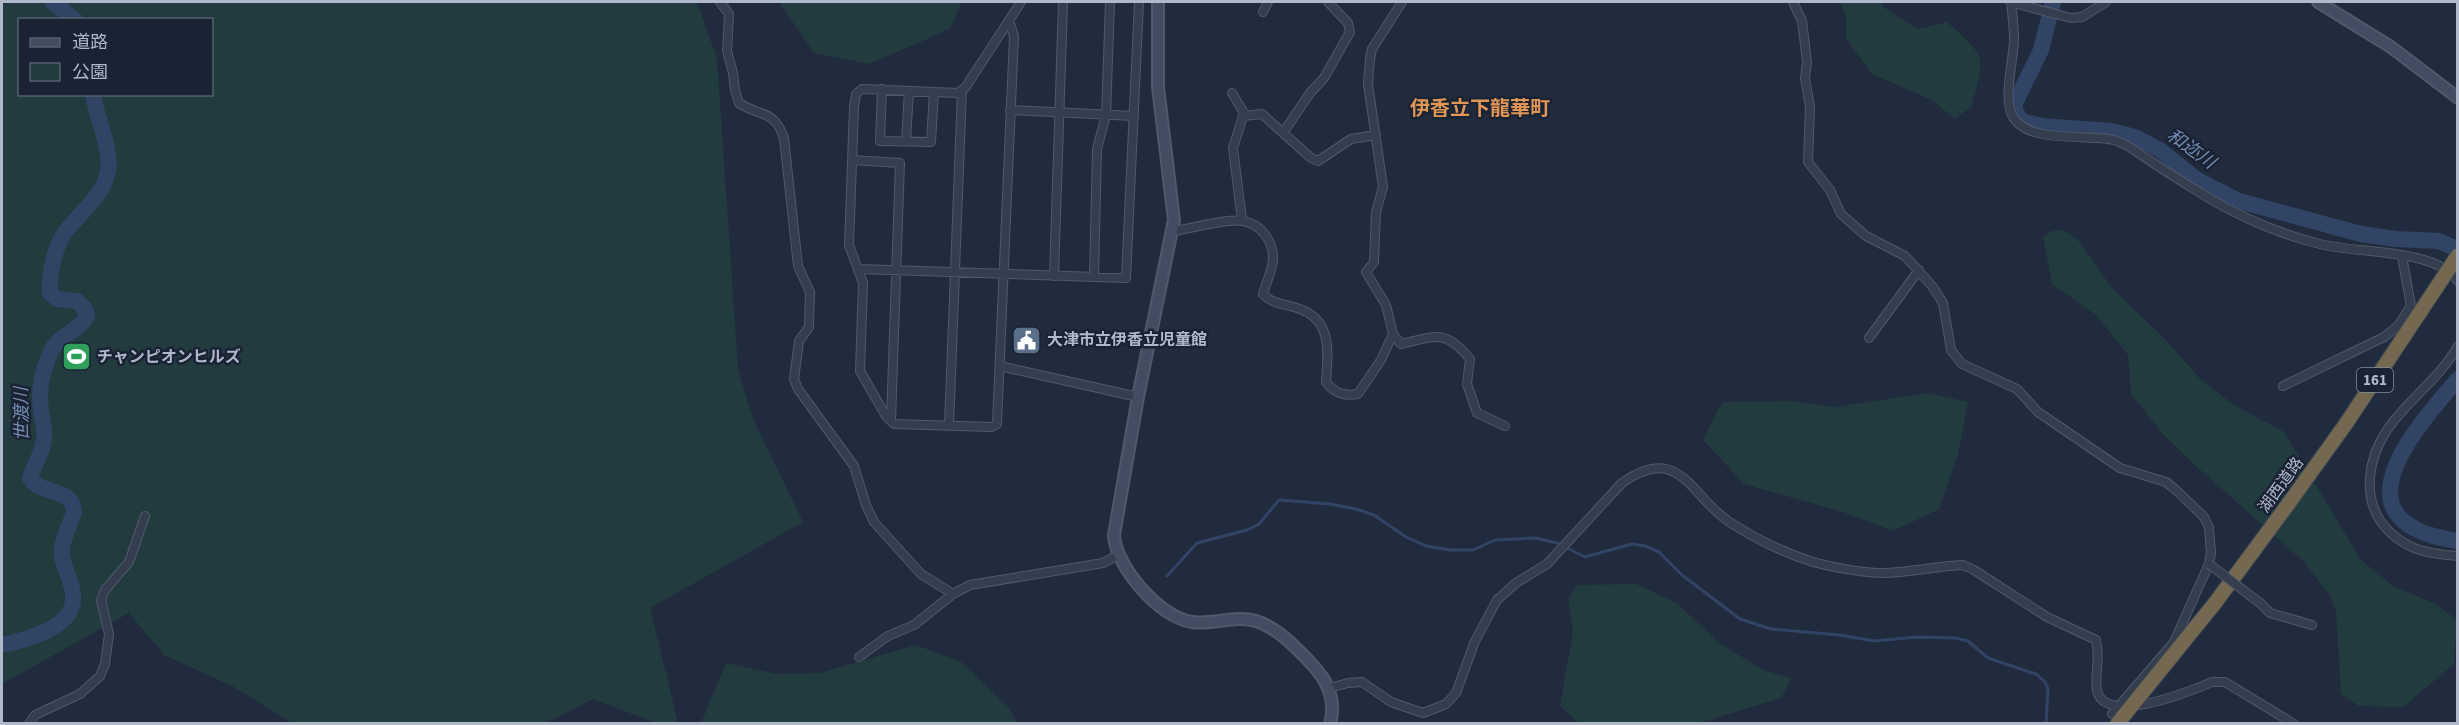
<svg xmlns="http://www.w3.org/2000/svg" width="2459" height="725" font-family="'Source Sans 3','Noto Sans JP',sans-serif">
<rect width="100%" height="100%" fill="#202c3e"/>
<path fill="#223b3f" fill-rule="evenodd" d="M2,2H697L717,58L738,369L753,419L803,522L650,608L678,723H656L593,699L546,723H292L232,686L164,655L129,613L2,684ZM20,20H212V94H20Z
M779,2H962L950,29L869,64L814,53Z
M1840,2H1882V6L1917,29L1947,22C1987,59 1985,52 1972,106L1955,119L1932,100L1872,74L1846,39V17Z
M2064,230L2078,240L2112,288L2163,337L2201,380L2234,405L2284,432L2361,560L2393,586L2434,603L2457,620L2454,664L2403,707L2359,706L2341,694L2336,612L2331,597L2304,562L2196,466L2162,433L2131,394L2128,355L2096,315L2052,284L2043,237L2052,231Z
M1928,393L1968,402L1958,454L1939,509L1893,531L1843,512L1744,484L1703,440L1722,402L1791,401L1835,407Z
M1636,584L1677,603L1718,642L1763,670L1792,678L1781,698L1699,723H1579L1560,706L1573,632L1568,598L1578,585Z
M916,645L961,662L1008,707L1018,723H701L726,663L777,674L820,673Z"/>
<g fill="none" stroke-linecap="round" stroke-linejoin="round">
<path stroke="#314465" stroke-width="3" d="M1167,576L1197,543L1247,530L1259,524L1279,500L1330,504L1356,509L1374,515L1406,537L1426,546L1450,550H1473L1495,540L1536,538L1557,543L1585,557L1632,544L1645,546L1659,552L1682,575L1740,619L1771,629L1839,635L1875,641L1917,637L1955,638L1968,641L1988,658L2036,674L2045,682L2048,689L2046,724"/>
<path stroke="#314465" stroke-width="16" d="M53,2L75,20
M2053,2L2041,50L2015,103V111L2022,121L2041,126L2111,131L2135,137L2160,150L2196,179L2239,201L2361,234L2396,239L2439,241L2458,250
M2458,379C2411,433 2332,523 2458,541
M2,645C25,640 75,628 73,597C73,582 64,570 62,556C60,542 70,525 74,512C73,486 40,496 30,478C34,464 42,456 44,439C46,430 42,419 41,411C38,388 42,372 51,351C59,334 79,332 87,316L85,309L77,301L57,299L50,293C49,274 54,247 66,231C81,211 103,197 108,171C112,148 96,118 93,94"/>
<defs>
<path id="street" d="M720,2L729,14L727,51L733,73L735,90L739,103C760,117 774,109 784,138L798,266L810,292L809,327L799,341L794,379L798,389L854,466L866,505L874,522L921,574L953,594L970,585L1103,563L1118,555
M1402,2L1372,49L1370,59L1368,84L1383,187L1376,212L1374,262L1366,272L1386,305L1393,334L1401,344C1436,336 1446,329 1470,359L1467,384L1477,413L1505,426
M1793,2L1802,21L1805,45L1807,62L1805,78L1810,107L1808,162L1830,190L1841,214L1866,236L1905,256L1932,286L1943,303L1951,350L1962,364L2017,389L2038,412L2120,468L2166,482L2176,490L2204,517L2209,528L2211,553L2209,564L2174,642L2112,714
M2010,2L2071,18L2082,17L2106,2
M2011,2C2012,13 2014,26 2014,38C2014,59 2003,96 2012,115C2027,145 2086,133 2114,140C2128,144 2138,153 2149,160C2168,173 2188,185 2207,197C2242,218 2280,234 2320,244C2357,254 2436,248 2458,281
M1263,12L1268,2
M1009,20L1014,36L997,424L992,427L894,424L886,416L860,371L863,283L849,245L854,107L856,94L862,89L958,93L965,88L1021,2
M882,89L880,141L931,142L934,92
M1232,93L1244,113L1233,148L1242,220
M1010,110L1134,116
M1243,116L1262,114L1311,158L1318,161L1351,139L1376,135
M1283,133L1310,93L1324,78L1350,32L1348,23L1328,2
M906,141L909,91
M852,160L900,163L891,420
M1173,231C1190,229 1228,218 1243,221C1261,224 1273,241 1273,258C1273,270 1266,282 1263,294C1272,304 1284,304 1297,308C1333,319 1328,352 1326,382C1335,394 1344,396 1358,394L1381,360L1393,334
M859,269L1126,278L1139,2
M1054,276L1063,2
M1094,277L1097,149L1106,115L1110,2
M1869,338L1919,270
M2458,346C2431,394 2374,418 2370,478C2369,493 2372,509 2381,522C2401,549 2426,554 2458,556
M1000,366L1138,397
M2283,386L2384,337L2398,326L2411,306L2402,256
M949,426L962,90
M2260,603L2270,613L2312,625
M859,657L888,636L914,625L953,594
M1333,687L1348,683L1362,682L1391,702L1423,713L1446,704L1456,693L1475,641L1497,600L1516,583L1547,564L1622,483C1681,442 1690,497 1731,523C1756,539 1785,553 1813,562C1836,568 1863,573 1886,573C1912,572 1937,566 1963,565L1974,570L2047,617L2096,640C2101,660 2094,673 2097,691C2106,725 2186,693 2212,682H2225L2294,724
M29,724L35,715L80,694L100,676L105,664L109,634L101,600L105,590L129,562L145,516"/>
<path id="secondary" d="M1158,2V87L1174,220L1138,397L1114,535C1115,566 1160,618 1192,622C1214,625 1235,615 1256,621C1272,626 1285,637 1297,649C1319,670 1339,691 1330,724
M2318,2L2391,47L2458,98"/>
<path id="highway" d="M2215,603L2289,503"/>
</defs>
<use href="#street" stroke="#505969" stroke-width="10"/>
<use href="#secondary" stroke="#505969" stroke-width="14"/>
<use href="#highway" stroke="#3d4656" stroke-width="16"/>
<use href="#street" stroke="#343e4e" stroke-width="8"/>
<use href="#secondary" stroke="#424d61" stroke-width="10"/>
<use href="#highway" stroke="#756850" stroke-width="14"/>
<defs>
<path id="street-bridge" d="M2209,564L2260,603"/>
<path id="highway-bridge" d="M2289,503L2345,425L2458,255
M2117,724L2215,603"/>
</defs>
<use href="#street-bridge" stroke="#505969" stroke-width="10" stroke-linecap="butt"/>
<use href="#highway-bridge" stroke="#3d4656" stroke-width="16" stroke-linecap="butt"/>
<use href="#street-bridge" stroke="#343e4e" stroke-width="8"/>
<use href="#highway-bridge" stroke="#756850" stroke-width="14"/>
</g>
<defs>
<symbol id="civic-square" viewBox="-11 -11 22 22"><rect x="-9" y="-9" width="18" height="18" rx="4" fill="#5c6f8a" stroke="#1a2333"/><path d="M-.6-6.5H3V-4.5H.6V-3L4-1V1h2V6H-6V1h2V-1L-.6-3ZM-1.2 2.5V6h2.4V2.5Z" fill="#fff"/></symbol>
<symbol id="stadium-square" viewBox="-11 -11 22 22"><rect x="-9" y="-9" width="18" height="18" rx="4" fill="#2e9e5b" stroke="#1a2333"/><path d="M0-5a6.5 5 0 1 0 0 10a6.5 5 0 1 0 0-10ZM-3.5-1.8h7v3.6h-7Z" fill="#fff"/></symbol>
</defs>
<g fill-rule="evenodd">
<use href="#civic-square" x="1010" y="324" width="33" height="33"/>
<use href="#stadium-square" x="60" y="340" width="33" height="33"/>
</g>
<g text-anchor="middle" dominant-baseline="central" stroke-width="5" stroke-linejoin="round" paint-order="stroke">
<rect fill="#1a2333" stroke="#838c9d" stroke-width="1.5" x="2357" y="368" width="36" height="24" rx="4.5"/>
<g font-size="15" font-weight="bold" fill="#b0b9ca">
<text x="2375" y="380">161</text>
</g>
<g font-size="16" font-weight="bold" fill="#b0b9ca" stroke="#1a2333" text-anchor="start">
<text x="1047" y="340">大津市立伊香立児童館</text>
<text x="97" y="357">チャンピオンヒルズ</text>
</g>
<g font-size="16" fill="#b0b9ca" stroke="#1a2333">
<text transform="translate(2281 485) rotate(-54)">湖西道路</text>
</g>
<g font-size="18" font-style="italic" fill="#748eb5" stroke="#1a2333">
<text transform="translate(2191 149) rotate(35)">和迩川</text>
<text transform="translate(22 414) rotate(-91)">世渡川</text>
</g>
<g font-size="20" font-weight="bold" fill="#e09655" stroke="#1a2333">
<text x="1480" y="109">伊香立下龍華町</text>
</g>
</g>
<rect width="2459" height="725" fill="none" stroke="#b0b9ca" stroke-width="6"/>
<rect x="18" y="18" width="195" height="78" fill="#1a2333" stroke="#565f6f" stroke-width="1.5"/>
<rect x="30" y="38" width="30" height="9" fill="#424d61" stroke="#565f6f" stroke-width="1.5"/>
<text x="72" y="48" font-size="18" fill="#b0b9ca">道路</text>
<rect x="30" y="63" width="30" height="18" fill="#223b3f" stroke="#565f6f" stroke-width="1.5"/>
<text x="72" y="78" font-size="18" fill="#b0b9ca">公園</text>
</svg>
